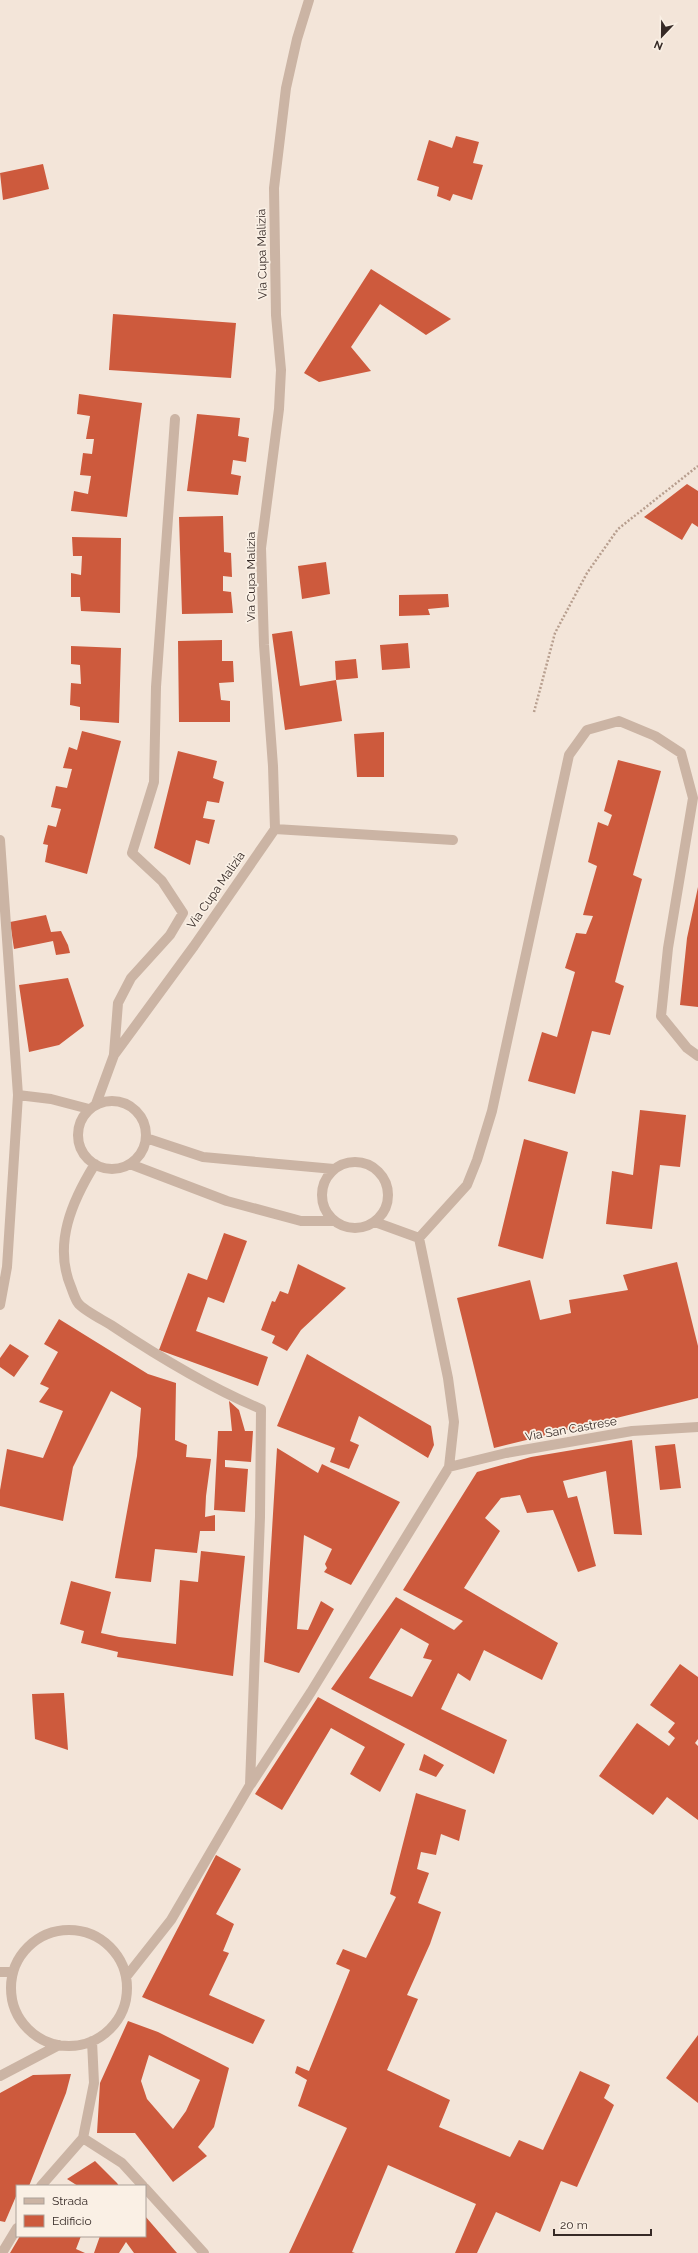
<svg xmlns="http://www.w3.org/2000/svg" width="698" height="2253" font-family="Raleway,sans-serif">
<rect width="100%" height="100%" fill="#f3e5d9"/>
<path fill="#cd5a3d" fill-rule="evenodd" d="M456,136L479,142L473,163L483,165L472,200L453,194L450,201L437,196L439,187L417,180L429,140L452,148Z
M43,164L49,189L3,200L0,173Z
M371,269L451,319L426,335L380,304L351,347L371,371L319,382L304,373Z
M113,314L236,323L231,378L109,370Z
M79,394L142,403L127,517L71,511L74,491L88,494L91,476L80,475L83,453L92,454L94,439H86L90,416L77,414Z
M197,414L240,418L238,436L249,438L246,462L233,460L231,474L241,476L238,495L187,491Z
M687,484L698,491V527L692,523L682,540L644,517Z
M223,516L224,552L231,553L232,577L223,576V591L231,592L233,613L182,614L179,517Z
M72,537L121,538L120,613L81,611L80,597H71V573L81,575L82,556H73Z
M326,562L330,594L302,599L298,566Z
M448,594L449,607L428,609L430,615L399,616V595Z
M292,631L300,686L336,680L342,721L285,730L272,634Z
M222,640V661H233L234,682L219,683L221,700L230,701V722H179L178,641Z
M408,643L410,668L382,670L380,645Z
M71,646L121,648L119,723L80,720V707L70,705L71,683L81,684L80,665L71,664Z
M356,659L358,678L336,680L335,661Z
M82,731L121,741L87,874L45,862L48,845L43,844L48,825L56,827L61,809L51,807L56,786L67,788L72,769L63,768L69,747L77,750Z
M384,732V777H357L354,734Z
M178,751L217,761L213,778L224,782L219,803L207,801L203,818L215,820L209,844L196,840L190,865L154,848Z
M618,760L661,771L633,875L642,879L615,982L624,986L610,1035L592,1031L575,1094L528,1081L542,1032L557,1037L575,972L565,968L576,933L586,934L593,916L583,915L597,866L588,862L598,822L608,826L612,815L604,811Z
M698,887V1007L680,1005L687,938Z
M46,915L51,932L61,931L68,945L70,953L56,955L53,941L14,949L10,922Z
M68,978L84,1026L59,1045L29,1052L19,985Z
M640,1110L686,1115L680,1167L660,1165L652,1229L606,1224L612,1171L633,1175Z
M524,1139L568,1152L543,1259L498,1246Z
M224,1233L247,1241L224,1303L208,1297L196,1331L268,1357L258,1386L159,1350L188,1273L207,1280Z
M677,1262L698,1346V1398L494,1448L457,1298L530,1280L540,1320L571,1313L569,1300L628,1290L623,1275Z
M298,1264L346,1288L301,1330L287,1351L272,1343L275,1336L261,1330L272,1301L275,1302L280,1291L288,1294Z
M59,1319L148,1374L176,1383L175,1440L187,1445L186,1457L211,1459L206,1496L205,1517L215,1515V1531H200L197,1553L155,1549L151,1582L115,1578L137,1456L141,1408L111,1391L73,1467L63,1521L0,1506V1490L7,1449L43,1458L63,1411L39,1402L49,1388L40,1384L58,1352L44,1344Z
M10,1344L29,1356L14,1377L0,1367V1358Z
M307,1354L431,1426L434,1445L428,1458L359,1416L350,1441L359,1445L349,1469L330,1462L335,1448L277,1426Z
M229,1401L239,1410L245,1431H253L251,1462L225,1460V1467L248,1469L245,1512L214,1510L218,1431H232Z
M632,1440L642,1535L614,1534L606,1471L563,1481L568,1498L577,1496L596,1566L578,1572L553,1510L527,1513L520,1495L501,1498L485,1518L500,1531L464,1588L558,1643L542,1680L484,1650L470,1681L458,1673L441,1709L507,1740L494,1774L331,1689L396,1597L454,1630L463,1621L403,1590L477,1472L531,1457ZM401,1628L429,1644L423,1658L432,1660L412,1697L369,1678Z
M675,1444L681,1488L660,1490L655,1446Z
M277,1448L318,1473L322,1464L400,1502L351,1585L324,1572L327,1568L325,1564L332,1549L304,1535L297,1629L308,1630L321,1601L334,1609L299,1673L264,1662Z
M201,1551L245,1556L233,1676L117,1657L118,1652L81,1643L84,1631L60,1624L71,1581L111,1592L101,1633L119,1637L176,1644L180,1580L198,1582Z
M680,1664L698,1677V1739L695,1743L698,1746V1820L667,1797L653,1815L599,1776L637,1723L669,1746L675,1738L668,1732L675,1723L650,1705Z
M64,1693L68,1750L35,1739L32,1694Z
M318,1697L405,1744L380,1792L350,1774L365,1747L331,1728L282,1810L255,1794Z
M424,1754L444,1765L436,1777L419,1770Z
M416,1793L466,1810L459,1841L441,1834L436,1855L421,1852L417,1869L429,1873L418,1903L441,1912L430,1944L407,1995L418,1999L387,2070L450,2100L439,2127L510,2157L519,2140L543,2150L580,2071L610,2085L604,2098L614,2105L577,2187L561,2181L540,2232L496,2212L477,2253H455L476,2204L388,2165L352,2252L355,2253H289L347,2128L298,2106L307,2080L295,2073L297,2066L309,2071L350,1970L336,1964L343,1949L366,1958L396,1897L390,1894Z
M216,1855L241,1869L216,1914L234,1924L223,1951L229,1953L209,1995L265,2020L253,2044L142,1997Z
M128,2021L158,2032L229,2068L214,2127L198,2147L207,2156L173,2182L135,2133H97L100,2083ZM149,2055L200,2080L186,2111L173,2129L147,2099L141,2081Z
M698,2035V2103L666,2078Z
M71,2074L66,2093L29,2186H17V2194L5,2222L0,2221V2093L33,2075Z
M95,2161L117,2183L119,2186H78L67,2179Z
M145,2216L177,2253H134L126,2242L119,2253H94L100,2236H145Z
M20,2236H81L76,2249L85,2253H10Z"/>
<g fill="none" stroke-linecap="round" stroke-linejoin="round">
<path stroke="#b79e8e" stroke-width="2.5" stroke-dasharray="2 2" stroke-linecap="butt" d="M534,712L555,633L587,573L618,529L698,466"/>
<path stroke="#cbb4a4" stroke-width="10" d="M275,829L453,840
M0,840L18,1095
M114,1054L118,1003L131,978L170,935L183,913L162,881L132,853L154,782L156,687L175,419
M78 1135a34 34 0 1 1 68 0a34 34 0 1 1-68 0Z
M96,1104L114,1055L194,946L275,829L273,766L264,645L261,548L279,409L281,370L276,315L274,188L286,88L297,39L309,0
M146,1138L203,1157L334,1169
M322 1195a33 33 0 1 1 66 0a33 33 0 1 1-66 0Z
M95,1164C72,1201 53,1244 71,1287C73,1292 75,1299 78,1303C83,1310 103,1320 111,1325C159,1357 208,1387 261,1409L260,1517L250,1785L171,1920L126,1977
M130,1164L227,1201L301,1221H333
M375,1222L419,1238L467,1185L477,1160L492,1111L569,755L587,730L619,721L655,736L681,753L693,798L668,948L661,1016L687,1048L698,1056
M0,1305L7,1267L18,1095L51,1099L89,1109
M449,1467L506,1453L632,1431L698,1427
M251,1784L311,1692L449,1467L454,1422L448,1378L419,1238
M11 1988a58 58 0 1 1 116 0a58 58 0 1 1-116 0Z
M0,1972H13
M92,2041L94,2083L83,2138L122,2163L143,2186
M0,2076L59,2045
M41,2186L83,2138
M145,2188L204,2253
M2,2253L17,2228"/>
</g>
<g text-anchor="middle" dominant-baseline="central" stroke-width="3.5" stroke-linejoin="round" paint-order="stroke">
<g font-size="12" fill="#362a26" stroke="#faf0e5">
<text transform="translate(262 254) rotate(-91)">Via Cupa Malizia</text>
<text transform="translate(251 577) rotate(-90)">Via Cupa Malizia</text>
<text transform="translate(216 890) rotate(-55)">Via Cupa Malizia</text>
<text transform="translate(571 1429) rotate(-10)">Via San Castrese</text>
</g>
</g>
<rect x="16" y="2185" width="130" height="52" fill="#faf0e5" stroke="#aca199"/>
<rect x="24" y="2198" width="20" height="6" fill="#cbb4a4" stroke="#aca199"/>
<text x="52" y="2205" font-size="12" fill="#362a26">Strada</text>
<rect x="24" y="2215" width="20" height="12" fill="#cd5a3d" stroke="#aca199"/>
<text x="52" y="2225" font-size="12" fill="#362a26">Edificio</text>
<g transform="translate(662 36) rotate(202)" stroke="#faf0e5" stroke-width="3" paint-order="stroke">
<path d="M0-3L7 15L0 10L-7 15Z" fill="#362a26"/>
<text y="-6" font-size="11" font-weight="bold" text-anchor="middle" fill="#362a26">N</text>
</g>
<path d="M554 2229v6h97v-6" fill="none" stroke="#362a26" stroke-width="2"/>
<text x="560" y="2229" font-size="12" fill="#362a26" stroke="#faf0e5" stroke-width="3" paint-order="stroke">20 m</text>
</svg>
